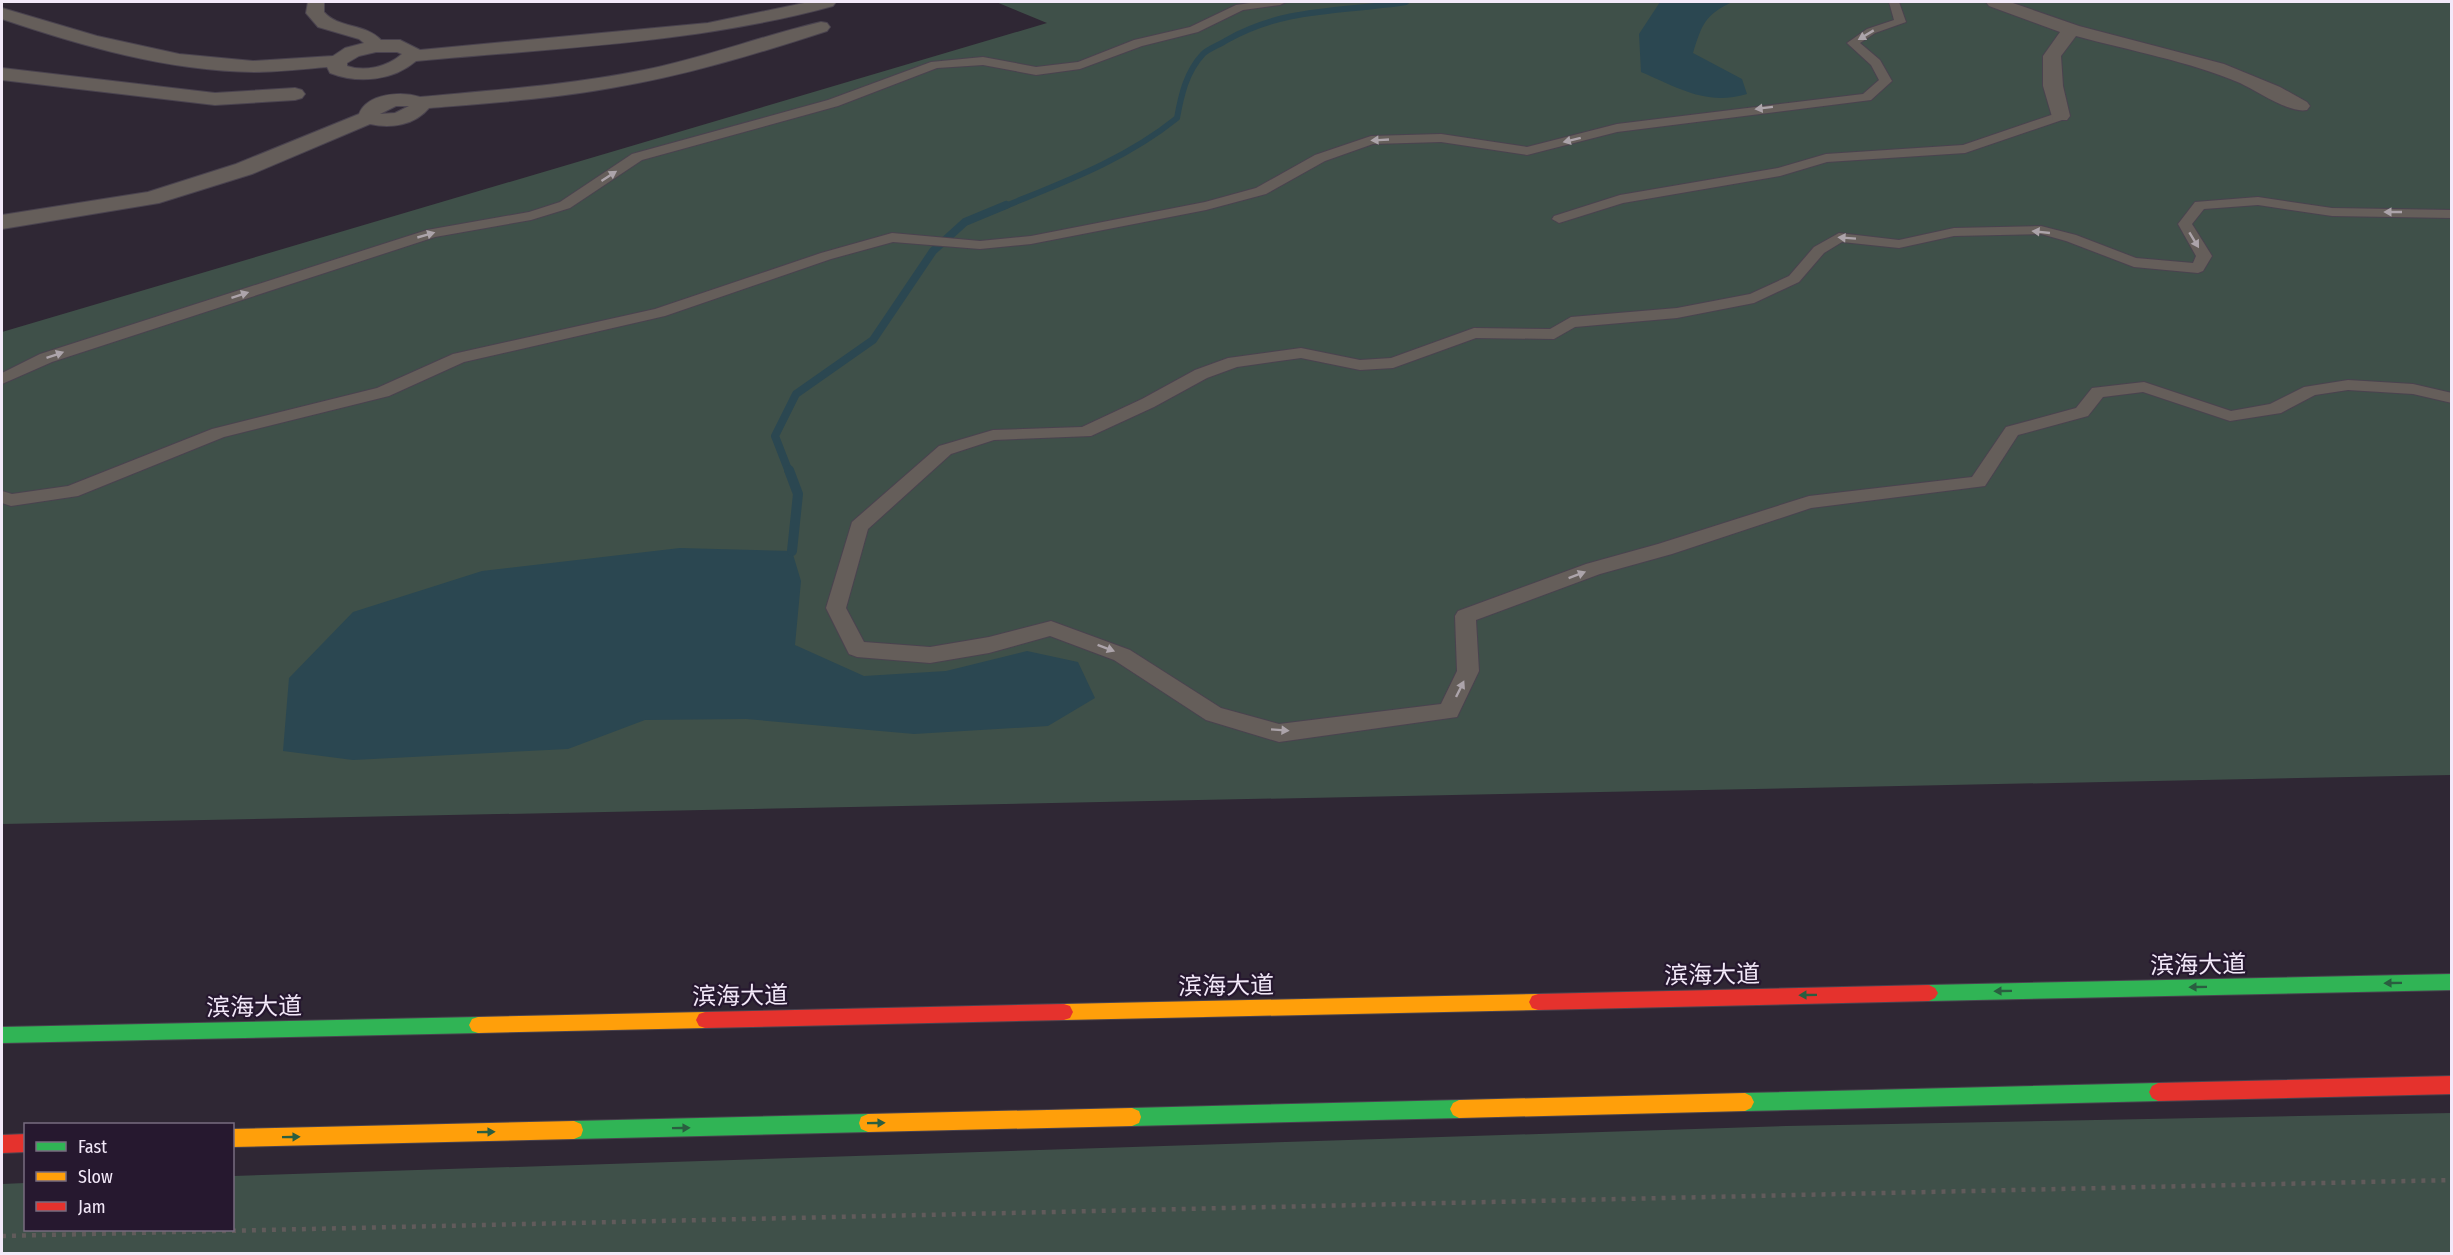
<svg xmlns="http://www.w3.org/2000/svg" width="2453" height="1255" font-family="'Fira Sans Condensed','Noto Sans SC',sans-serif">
<rect width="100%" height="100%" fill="#2f2734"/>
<path fill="#3f5049" d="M996,2H2451V775L2,824V332L1047,23Z
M2452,1113L2451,1253H2V1184L25,1183L26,1230H232L233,1176L1786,1126Z"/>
<path fill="#2b4751" d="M1660,2H1732C1705,15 1702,24 1693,53L1742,79L1747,94C1706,106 1679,88 1641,72L1639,34Z
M680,548L792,551L801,581L795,645L864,676L946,671L1027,651L1078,662L1095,698L1048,726L914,734L746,719L645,720L568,749L353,760L283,751L289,678L353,612L482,571Z"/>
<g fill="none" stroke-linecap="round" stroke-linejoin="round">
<path stroke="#2b4751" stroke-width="6" d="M1003,207C1064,182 1125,160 1177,118C1181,96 1186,72 1203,54C1208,49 1219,45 1227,40C1285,7 1342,12 1406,2"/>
<path stroke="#2b4751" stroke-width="8" d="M789,472L775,436L796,394L873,340L933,251L965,222L1006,205"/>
<path stroke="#2b4751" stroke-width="10" d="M789,470L798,494L792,551"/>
<defs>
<path id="lane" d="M1257,2H1286L1280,5L1243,10L1198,32L1142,46L1080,69L1036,75L983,65L937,68L838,106L642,160L570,208L531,220L435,237L52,362L2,384V373L40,354L427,230L529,212L560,202L632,154L828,100L931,62L983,57L1036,67L1078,62L1134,40L1190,27L1236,5Z
M1889,2H1899L1906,22L1875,33L1860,43L1880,60L1892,81L1871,100L1617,132L1527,155L1441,142L1373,144L1325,161L1266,194L1206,210L1031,244L980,249L893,242L831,259L665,316L464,362L389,396L224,437L78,496L11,506L2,503V491L12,494L68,486L212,429L377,388L453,354L655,309L821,253L892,233L980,241L1031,236L1205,202L1256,188L1315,155L1371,136L1441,134L1527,147L1617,124L1863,94L1879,80L1871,65L1847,43L1867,29L1894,20Z
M2060,112L2066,116L2065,119L1965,153L1827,162L1780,176L1623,203L1559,223L1552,219L1554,216L1620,195L1778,168L1826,154L1963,145Z
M2258,197L2332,208L2452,210V218L2332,216L2258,205L2204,209L2192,224L2212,256L2203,271L2198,273L2134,267L2066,241L2041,234L1954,236L1899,248L1842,242L1824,253L1799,282L1754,303L1677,318L1575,327L1554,339L1476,338L1393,368L1360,370L1301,358L1237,367L1207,378L1154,407L1091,436L994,440L951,454L868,529L846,608L864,642L930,647L989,637L1051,621L1130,650L1221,708L1279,724L1441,704L1457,671L1455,616L1458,611L1586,564L1658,544L1809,496L1972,477L2006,427L2076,408L2092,388L2144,382L2231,411L2270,404L2304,387L2348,380L2413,384L2452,393V403L2413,394L2348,390L2315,395L2281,413L2230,421L2143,392L2103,397L2088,416L2018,435L1985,486L1811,508L1672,554L1600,574L1476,620L1479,671L1457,717L1279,742L1206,720L1114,660L1050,636L989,653L930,663L857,657L849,654L826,608L852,522L939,446L993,430L1082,427L1142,399L1195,370L1228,358L1301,348L1360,360L1391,358L1474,328L1550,329L1571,317L1677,308L1750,294L1789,276L1814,247L1839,233L1899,240L1954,228L2041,226L2076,235L2136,258L2193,263L2196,256L2178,224L2195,202Z"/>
<path id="street" d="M308,2H324V12C339,29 365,23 381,40H400L420,50L708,23L809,2H836L833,6C698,43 556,48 416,61C393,81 358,84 330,73L327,67C303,69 278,72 254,72C168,71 82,46 2,19V8L97,36L179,54L253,61L333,56L345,48L364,43L359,39L318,27L306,13ZM376,52H397L402,54C387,67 365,72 347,66V63L359,56Z
M1986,2H2010L2079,26L2224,64L2280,87L2307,102L2310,106L2307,110C2290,114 2257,91 2240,83C2188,61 2131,51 2076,36L2061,56L2063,86L2070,116L2067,120H2053L2043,86V56L2060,32L1989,6Z
M821,22L827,23L830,27L827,31C756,54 684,76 611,88C550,99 489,103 429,108C415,125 391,129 370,124L252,174L159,203L2,229V215L148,192L236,164L359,114C367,93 402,91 420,97C495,90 570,85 644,70C704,58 761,36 821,22ZM396,106H409L395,113L380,114Z
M2,68L215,93L295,88L302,90L305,94L302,98L295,100L215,105L2,80Z"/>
<path id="fast" d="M2452,974V990L1929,1001L1923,998L1920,993L1923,988L1929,985Z
M478,1017L484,1019L487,1025L484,1031L478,1033L2,1043V1027Z
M2158,1083L2164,1086L2167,1092L2164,1098L2158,1101L1745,1111L1739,1108L1736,1102L1739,1096L1745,1093Z
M1459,1100L1465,1103L1468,1109L1465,1115L1459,1118L1132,1126L1125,1123L1123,1117L1125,1111L1132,1108Z
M868,1114L875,1117L877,1123L875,1129L868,1132L574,1139L567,1136L565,1130L567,1124L574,1121Z"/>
<path id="slow" d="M1538,994L1544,996L1547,1002L1544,1008L1538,1010L1064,1020L1058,1018L1055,1012L1058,1006L1064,1004Z
M705,1012L711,1014L714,1020L711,1026L705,1028L478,1033L472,1031L469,1025L472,1019L478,1017Z
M1745,1093L1751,1096L1754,1102L1751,1108L1745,1111L1459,1118L1453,1115L1450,1109L1453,1103L1459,1100Z
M1132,1108L1139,1111L1141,1117L1139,1123L1132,1126L868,1132L861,1129L859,1123L861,1117L868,1114Z
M574,1121L581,1124L583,1130L581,1136L574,1139L232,1147V1129Z"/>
<path id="jam" d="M1929,985L1935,988L1938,993L1935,998L1929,1001L1538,1010L1532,1008L1529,1002L1532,996L1538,994Z
M1064,1004L1070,1006L1073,1012L1070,1018L1064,1020L705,1028L699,1026L696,1020L699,1014L705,1012Z
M2452,1076V1094L2158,1101L2152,1098L2149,1092L2152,1086L2158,1083Z
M26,1134V1152L2,1153V1135Z"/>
</defs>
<use href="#lane" stroke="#4a434f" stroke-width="2"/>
<use href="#street" stroke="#4a434f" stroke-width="2"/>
<use href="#fast" stroke="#4a434f" stroke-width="2"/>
<use href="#slow" stroke="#4a434f" stroke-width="2"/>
<use href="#jam" stroke="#4a434f" stroke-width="2"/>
<path stroke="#615b5b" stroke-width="4.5" stroke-dasharray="4 6" stroke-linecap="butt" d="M2,1236L2452,1180"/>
<use href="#lane" fill="#655e5a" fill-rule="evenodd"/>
<use href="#street" fill="#655e5a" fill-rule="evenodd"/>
<use href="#fast" fill="#30b455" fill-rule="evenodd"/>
<use href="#slow" fill="#ff9f0a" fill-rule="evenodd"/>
<use href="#jam" fill="#e5322d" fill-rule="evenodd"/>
</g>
<defs><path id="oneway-solid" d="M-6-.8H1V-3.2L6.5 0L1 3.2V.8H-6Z" transform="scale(1.5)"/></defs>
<g fill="#aca4aa">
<use href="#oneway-solid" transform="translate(1866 35) rotate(149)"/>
<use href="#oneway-solid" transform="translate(1764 108) rotate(173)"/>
<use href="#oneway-solid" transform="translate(1380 140) rotate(177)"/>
<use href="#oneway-solid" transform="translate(1572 140) rotate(166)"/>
<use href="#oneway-solid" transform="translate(609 176) rotate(-33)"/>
<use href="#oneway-solid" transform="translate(2393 212) rotate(180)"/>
<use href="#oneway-solid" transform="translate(2041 232) rotate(-174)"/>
<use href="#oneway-solid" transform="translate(426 235) rotate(-16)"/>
<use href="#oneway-solid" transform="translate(1847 238) rotate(-176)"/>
<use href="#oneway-solid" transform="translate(2194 240) rotate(59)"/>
<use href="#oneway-solid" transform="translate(240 295) rotate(-18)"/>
<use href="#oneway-solid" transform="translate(55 355) rotate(-19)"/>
<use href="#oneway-solid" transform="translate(1577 575) rotate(-21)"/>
<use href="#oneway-solid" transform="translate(1106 648) rotate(21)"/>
<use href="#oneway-solid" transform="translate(1460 689) rotate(-64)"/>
<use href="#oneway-solid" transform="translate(1280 730) rotate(4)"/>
</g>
<g fill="#2a5e40">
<use href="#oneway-solid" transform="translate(2393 983) rotate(179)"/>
<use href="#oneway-solid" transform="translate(2198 987) rotate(179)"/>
<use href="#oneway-solid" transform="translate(2003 991) rotate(179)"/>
<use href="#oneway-solid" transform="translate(1808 995) rotate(179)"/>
<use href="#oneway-solid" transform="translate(876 1123) rotate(-1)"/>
<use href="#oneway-solid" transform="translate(681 1128) rotate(-1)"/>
<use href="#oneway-solid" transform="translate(486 1132) rotate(-1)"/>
<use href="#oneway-solid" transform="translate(291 1137) rotate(-1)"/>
</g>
<g text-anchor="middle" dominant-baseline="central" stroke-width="4.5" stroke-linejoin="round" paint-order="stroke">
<g font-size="24" fill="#f3e9f9" stroke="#26182f">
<text transform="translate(2198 965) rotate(-1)">滨海大道</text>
<text transform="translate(1712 975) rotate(-1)">滨海大道</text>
<text transform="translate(1226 986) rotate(-1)">滨海大道</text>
<text transform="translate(740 996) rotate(-1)">滨海大道</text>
<text transform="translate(254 1007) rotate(-1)">滨海大道</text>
</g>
</g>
<rect width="2453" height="1255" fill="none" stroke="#f3e9f9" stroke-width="6"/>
<rect x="24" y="1123" width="210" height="108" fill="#26182f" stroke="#786c80" stroke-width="1.5"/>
<rect x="36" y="1142" width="30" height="9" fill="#30b455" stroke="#786c80" stroke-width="1.5"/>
<text x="78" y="1153" font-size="18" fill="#f3e9f9">Fast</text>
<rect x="36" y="1172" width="30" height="9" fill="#ff9f0a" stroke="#786c80" stroke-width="1.5"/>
<text x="78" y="1183" font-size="18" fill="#f3e9f9">Slow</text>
<rect x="36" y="1202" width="30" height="9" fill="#e5322d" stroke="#786c80" stroke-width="1.5"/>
<text x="78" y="1213" font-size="18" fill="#f3e9f9">Jam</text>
</svg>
